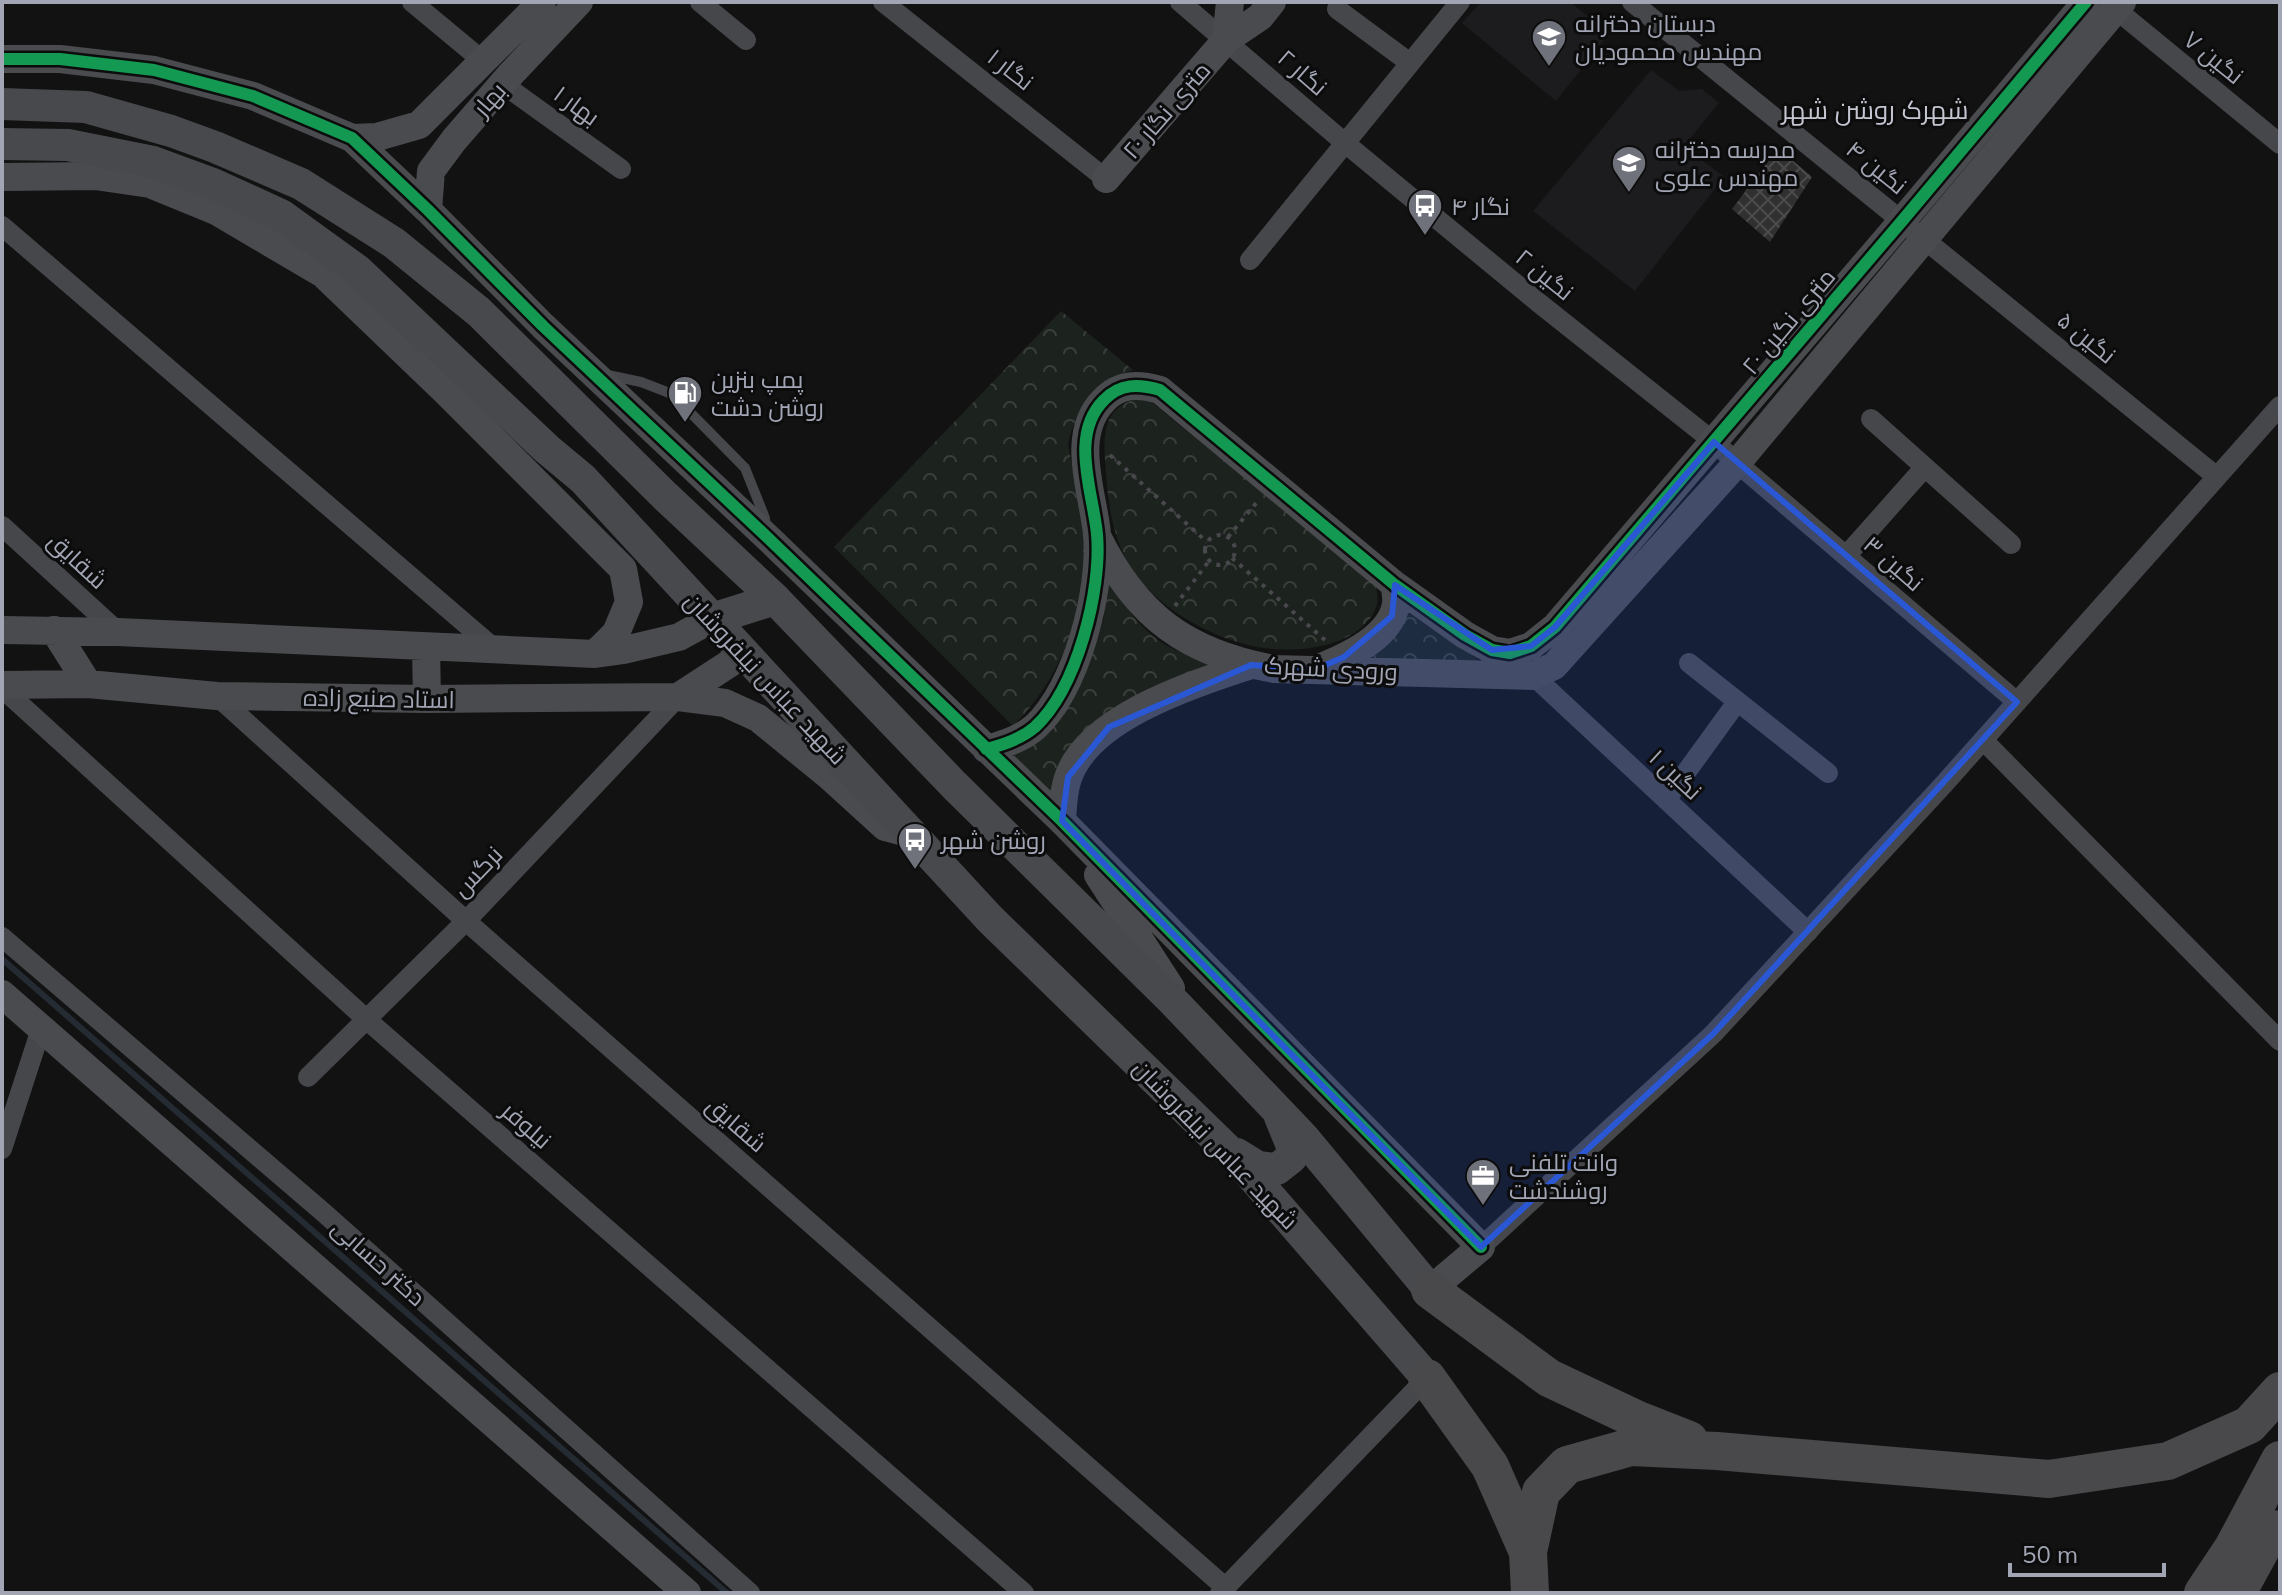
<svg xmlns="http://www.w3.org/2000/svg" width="2282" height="1595" font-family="Mulish,Cairo,sans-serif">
<defs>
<pattern id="park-crowns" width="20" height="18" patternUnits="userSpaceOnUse" patternTransform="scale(2)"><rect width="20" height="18" fill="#1c221d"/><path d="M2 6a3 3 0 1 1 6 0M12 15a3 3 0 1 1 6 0" fill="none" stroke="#3a3f3b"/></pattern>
<pattern id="building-cross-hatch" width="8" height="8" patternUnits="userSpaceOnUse" patternTransform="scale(2)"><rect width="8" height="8" fill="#303031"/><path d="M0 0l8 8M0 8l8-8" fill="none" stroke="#4b4b4c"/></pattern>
</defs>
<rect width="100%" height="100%" fill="#121212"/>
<path fill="#1c1c1e" d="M1481,2H1574V5L1609,34L1556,101L1462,23Z
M1651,70L1679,91L1702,89L1719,103L1684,146L1724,177L1635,291L1533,211Z"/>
<path fill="url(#park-crowns)" d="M1061,311L1133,370C1100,380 1075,409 1068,444C1074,480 1088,530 1085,566C1080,625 1056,684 1013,726L834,547Z
M1145,397L1375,584C1380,599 1378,609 1367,622C1341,652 1278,655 1241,643C1197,630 1148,601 1126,559C1110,528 1107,493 1105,459C1103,425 1107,404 1145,397Z
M1106,575C1123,604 1143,636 1176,650C1190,656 1205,659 1219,664L1179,677L1051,800L1004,757L1086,668L1097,642L1104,617Z
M1405,602L1483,664L1358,658Z"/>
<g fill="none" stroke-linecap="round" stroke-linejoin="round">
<path stroke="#252b33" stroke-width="6" d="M2,959L727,1593"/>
</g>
<path fill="url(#building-cross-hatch)" d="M1778,148L1812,177L1770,242L1732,209Z"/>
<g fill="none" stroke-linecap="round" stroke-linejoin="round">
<path stroke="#48484d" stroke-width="4" stroke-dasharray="4 6" stroke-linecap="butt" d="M1110,455L1207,542
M1205 550a15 15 0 1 1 30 0a15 15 0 1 1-30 0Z
M1228,537L1257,502
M1232,558L1326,641
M1175,606L1209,561"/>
<path stroke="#46474b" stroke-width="10" d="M603,374L641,382L672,394L745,468L765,518L766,528"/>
<path stroke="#46474b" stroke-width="20" d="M412,2L483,61
M700,2L746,40
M883,2L1106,179
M1180,2L1345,143L1539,303L1714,442L1737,463L2017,702
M1632,2L2217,477
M2107,2L2280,144
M1337,9L1410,63
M503,84L621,169
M2,226L495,649
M1250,260L1460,2
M1871,419L2011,544
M2,526L118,632
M1846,556L1925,467
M1689,663L1828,773
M1524,667L1808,932
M2,688L366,1019L1024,1593
M217,696L466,921L1226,1588
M1983,740L2280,1041
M1666,800L1737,702
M2,937L323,1212L750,1593
M308,1077L466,921L678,697
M2,1149L41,1029
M1481,1247L1713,1034L1944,784L2280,406
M1220,1593L1427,1378"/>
<path stroke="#4a4b4f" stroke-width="28" d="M1226,40L1230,2
M2,59H60L154,70L253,96L352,138L428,210L543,326L768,538L1062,821L1481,1247L1430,1290
M352,138L377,137L419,125L542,2
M2,177L95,176L150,184L216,211L323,274L446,392L623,569L629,602L616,633L595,654
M1106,179L1226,40L1260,17L1272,2
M428,210L431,171L454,140L511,74L579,2
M1097,536C1136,616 1186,653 1274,669L1532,676L1554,666L1737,463L2122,2
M2,630L118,632L595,654L624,650L679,637L712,619
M54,630L88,684
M426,647L427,699
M1324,666C1350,655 1391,636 1396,604C1397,598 1395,591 1395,585
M2,685L88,684L217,696L427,699L678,697L744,654
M678,697L725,703L758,718L829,776L885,827L908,833
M986,749C1003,745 1021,739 1035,727C1077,688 1102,590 1097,534C1093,492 1069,435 1104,400C1120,383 1139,384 1160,390L1395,585L1465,635L1492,650L1510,653L1531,646L1555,627L1902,221L2086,2
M1062,821C1063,807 1063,792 1068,778C1089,716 1195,684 1251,665
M1098,875L1171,988
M2,994L687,1593"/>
<path stroke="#48494d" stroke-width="32" d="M2,104L86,107L171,131L215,147L301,184L394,243L479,312L665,496L775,599L954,785L1170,998L1303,1137L1430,1290
M2,144L68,145L153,162L213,184L281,215L357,270L547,449L583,479L990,919L1238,1160L1427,1378
M712,619L775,599
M1237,1154L1258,1167L1277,1169L1291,1158L1292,1146L1280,1117"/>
<path stroke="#49494c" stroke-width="38" d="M1430,1290L1549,1378L1638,1420L1689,1440
M1427,1378L1490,1466L1528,1552L1530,1593
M1528,1552L1541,1492L1567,1465L1631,1447L1717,1451L2049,1479L2168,1461L2249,1425L2280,1391
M2203,1593L2233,1548L2280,1460
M2237,1593L2272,1529"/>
<defs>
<path id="cycleway" d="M2,59H60L154,70L253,96L352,138L428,210L543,326L768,538L1062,821L1481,1247
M986,749C1003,745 1021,739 1035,727C1077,688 1102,590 1097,534C1093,492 1069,435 1104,400C1120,383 1139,384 1160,390L1395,585L1465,635L1492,650L1510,653L1531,646L1555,627L1902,221L2086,2"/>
</defs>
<use href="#cycleway" stroke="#0c0c0d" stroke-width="17"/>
<use href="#cycleway" stroke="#139951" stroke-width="12"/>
</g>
<path fill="#2a57d4" fill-opacity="0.2" stroke="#2a57d4" stroke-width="6" stroke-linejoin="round" d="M1714,442L2017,702L1713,1034L1481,1247L1062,821L1068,777L1109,727L1251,665L1316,669L1344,657L1392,616L1395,585L1492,650L1531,646L1555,627Z"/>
<defs>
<symbol id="school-pin" viewBox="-11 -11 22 30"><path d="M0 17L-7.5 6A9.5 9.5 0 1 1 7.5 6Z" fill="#70727b" stroke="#0c0c0d"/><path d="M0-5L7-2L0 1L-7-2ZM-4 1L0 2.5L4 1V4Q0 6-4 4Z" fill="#fff"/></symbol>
<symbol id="bus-pin" viewBox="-11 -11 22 30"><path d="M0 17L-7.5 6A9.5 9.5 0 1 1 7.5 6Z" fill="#70727b" stroke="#0c0c0d"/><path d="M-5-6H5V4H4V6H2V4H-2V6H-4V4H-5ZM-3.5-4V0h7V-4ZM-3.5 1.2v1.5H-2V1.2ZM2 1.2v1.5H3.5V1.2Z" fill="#fff"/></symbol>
<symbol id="fuel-pin" viewBox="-11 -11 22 30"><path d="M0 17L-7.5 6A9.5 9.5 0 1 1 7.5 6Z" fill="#70727b" stroke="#0c0c0d"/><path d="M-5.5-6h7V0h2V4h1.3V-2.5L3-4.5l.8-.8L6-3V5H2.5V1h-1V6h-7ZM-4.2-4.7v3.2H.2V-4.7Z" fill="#fff"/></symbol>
<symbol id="office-pin" viewBox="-11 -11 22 30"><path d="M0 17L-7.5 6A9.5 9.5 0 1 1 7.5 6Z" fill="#70727b" stroke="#0c0c0d"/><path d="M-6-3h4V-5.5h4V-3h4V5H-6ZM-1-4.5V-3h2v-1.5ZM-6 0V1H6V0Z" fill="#fff"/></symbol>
</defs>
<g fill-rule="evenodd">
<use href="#school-pin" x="1529" y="17" width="40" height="54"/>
<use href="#school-pin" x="1609" y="143" width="40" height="54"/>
<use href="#bus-pin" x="1405" y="186" width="40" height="54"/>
<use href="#fuel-pin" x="665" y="373" width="40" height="54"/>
<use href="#bus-pin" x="895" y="820" width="40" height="54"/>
<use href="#office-pin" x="1463" y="1156" width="40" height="54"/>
</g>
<g text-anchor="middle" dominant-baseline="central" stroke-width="6" stroke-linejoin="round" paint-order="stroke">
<g font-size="24" fill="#a2a6b4" stroke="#0c0c0d" text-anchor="start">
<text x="1575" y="23">دبستان دخترانه<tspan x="1575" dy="28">مهندس محمودیان</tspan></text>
<text x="1655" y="149">مدرسه دخترانه<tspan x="1655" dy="28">مهندس علوی</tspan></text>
<text x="1451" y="206">نگار ۴</text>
<text x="711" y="379">پمپ بنزین<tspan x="711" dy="28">روشن دشت</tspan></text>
<text x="941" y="840">روشن شهر</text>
<text x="1509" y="1162">وانت تلفنی<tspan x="1509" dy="28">روشندشت</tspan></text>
</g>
<g font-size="24" fill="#a2a6b4" stroke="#0c0c0d">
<text transform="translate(2214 57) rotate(39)">نگین ۷</text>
<text transform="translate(1011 69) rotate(38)">نگار ۱</text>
<text transform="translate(1303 72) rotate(41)">نگار ۲</text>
<text transform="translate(489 99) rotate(-49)">بهار</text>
<text transform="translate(577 105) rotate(36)">بهار ۱</text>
<text transform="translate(1166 110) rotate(-49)">۲۰ متری نگار</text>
<text transform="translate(1877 167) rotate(39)">نگین ۴</text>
<text transform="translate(1545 274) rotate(39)">نگین ۲</text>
<text transform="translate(1788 321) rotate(-50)">۲۰ متری نگین</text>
<text transform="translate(2087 337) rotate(39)">نگین ۵</text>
<text transform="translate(78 560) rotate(43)">شقایق</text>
<text transform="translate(1894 563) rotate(41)">نگین ۳</text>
<text transform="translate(1331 668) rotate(3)">ورودی شهرک</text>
<text transform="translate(766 678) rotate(47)">شهید عباس نیلفروشان</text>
<text transform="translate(379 698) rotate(1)">استاد صنیع زاده</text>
<text transform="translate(1676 774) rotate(43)">نگین ۱</text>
<text transform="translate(477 871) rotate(-46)">نرگس</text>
<text transform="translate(737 1124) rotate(41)">شقایق</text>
<text transform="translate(527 1125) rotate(41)">نیلوفر</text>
<text transform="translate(1216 1144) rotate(46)">شهید عباس نیلفروشان</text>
<text transform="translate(379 1262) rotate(42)">دکتر حسابی</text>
</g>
<g font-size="26" fill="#c3c5d0" stroke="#0c0c0d">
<text x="1875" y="109">شهرک روشن شهر</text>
</g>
</g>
<rect width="2282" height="1595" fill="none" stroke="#a2a6b4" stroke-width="8"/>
<path d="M2010 1563v12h154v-12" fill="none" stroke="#a2a6b4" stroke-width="4"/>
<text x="2022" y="1563" font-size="24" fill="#a2a6b4" stroke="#0c0c0d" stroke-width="6" paint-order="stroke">50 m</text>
</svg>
